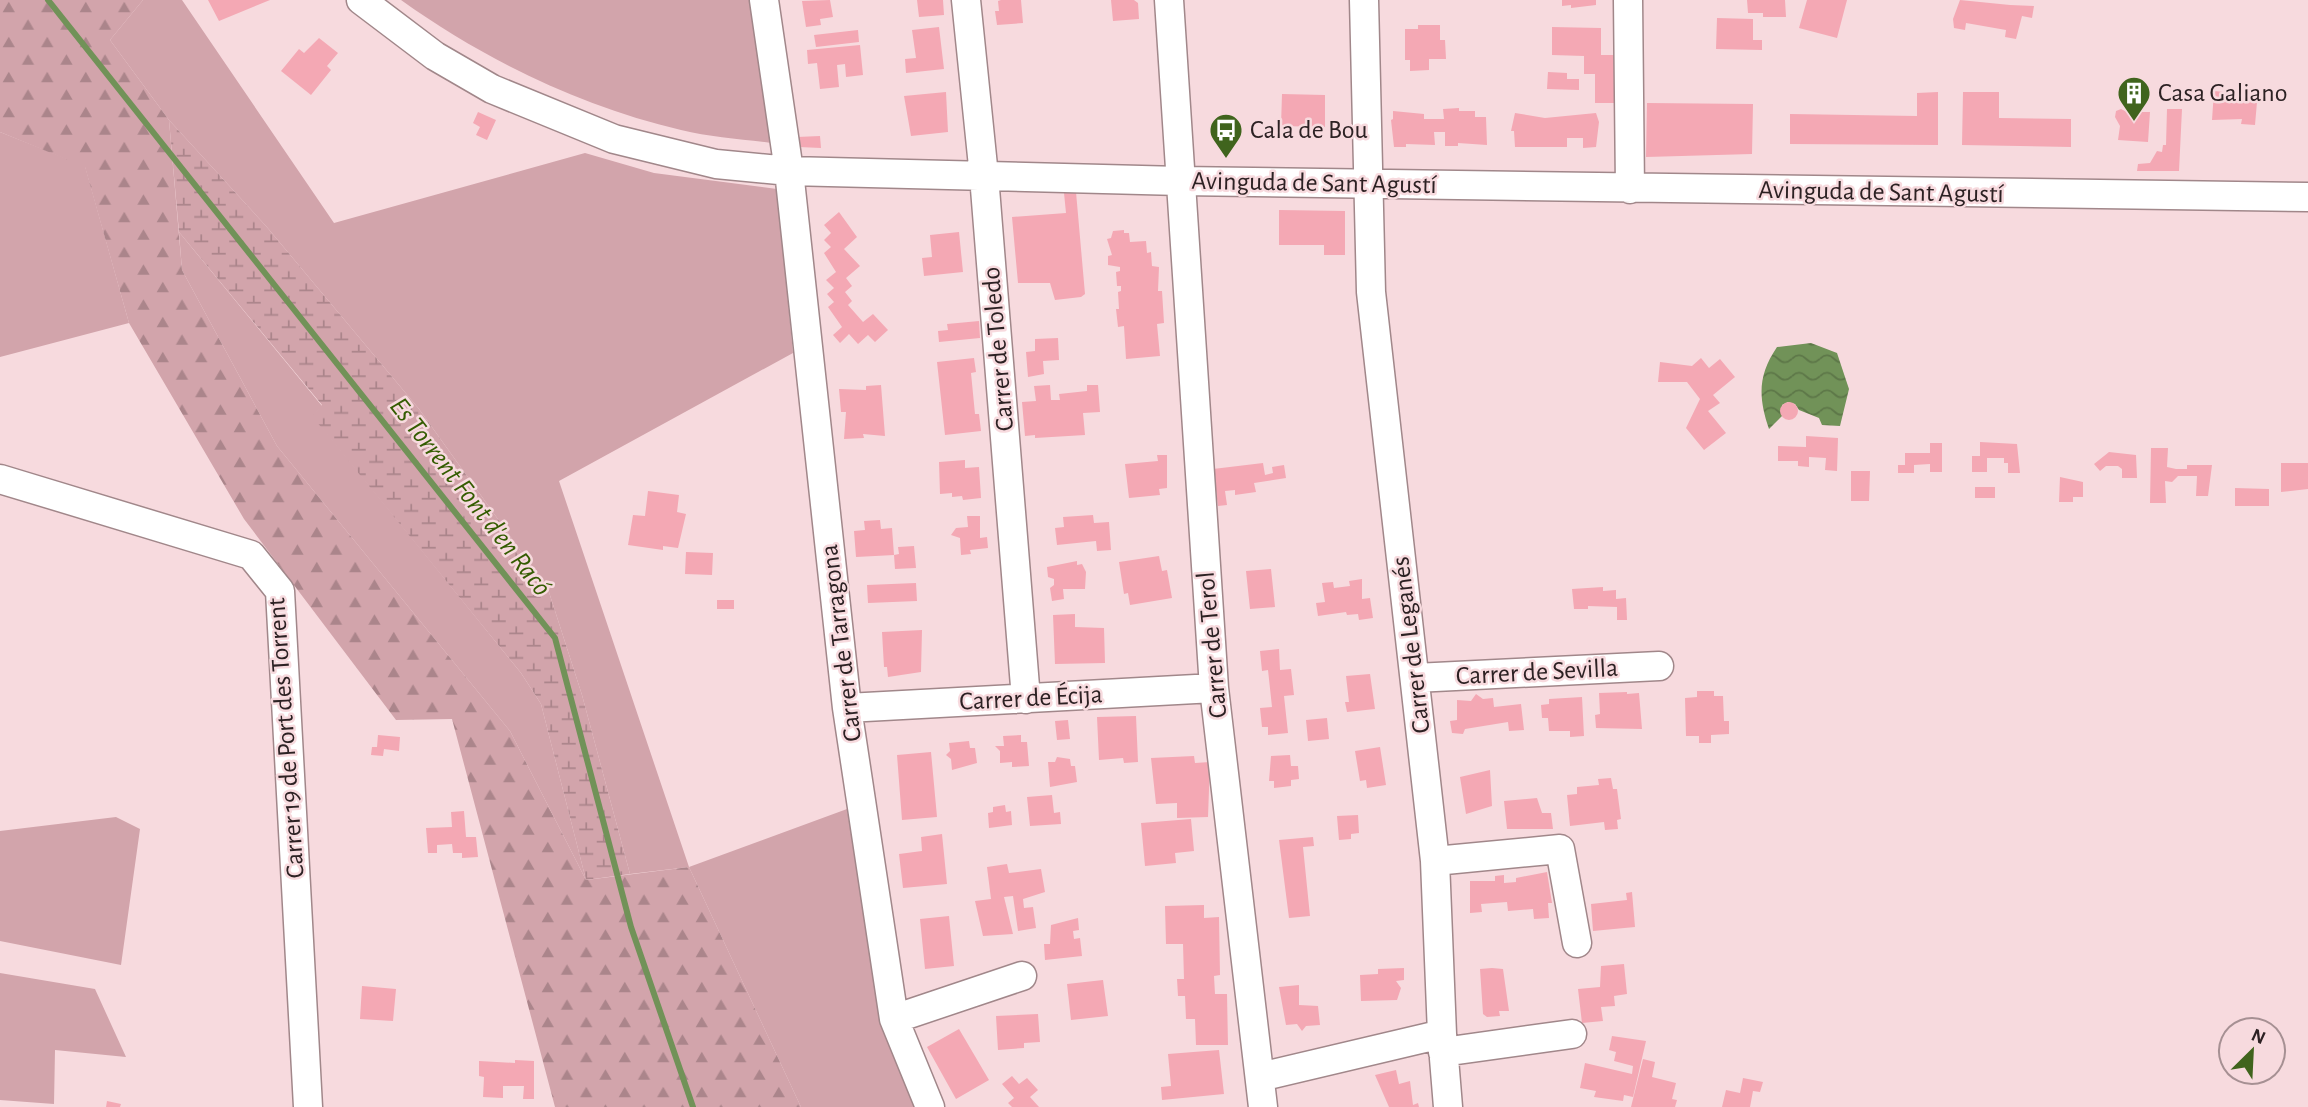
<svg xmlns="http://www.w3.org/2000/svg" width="2308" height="1107" font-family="'Alegreya Sans',sans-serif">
<defs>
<pattern id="forest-firs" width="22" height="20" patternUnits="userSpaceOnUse" patternTransform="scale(1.75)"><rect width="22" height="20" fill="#d2a4ab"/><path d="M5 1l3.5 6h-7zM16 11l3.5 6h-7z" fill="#ab858b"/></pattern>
<pattern id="wetland-marsh" width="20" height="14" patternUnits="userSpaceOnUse" patternTransform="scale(1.75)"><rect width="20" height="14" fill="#d2a4ab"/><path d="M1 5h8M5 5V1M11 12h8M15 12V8" fill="none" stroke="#ab858b"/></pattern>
<pattern id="water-waves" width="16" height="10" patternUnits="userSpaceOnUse" patternTransform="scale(1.75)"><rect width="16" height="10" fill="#719258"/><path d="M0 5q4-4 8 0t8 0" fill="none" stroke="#5d7748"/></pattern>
</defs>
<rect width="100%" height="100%" fill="#f7dade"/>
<path fill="#d2a4ab" d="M143,0H182L334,223L585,153L654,173L777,189L793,353L559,481L689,867L847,809L883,1025L916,1107H801L689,867L630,874L582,695L548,589L419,409L266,226L169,120L110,40Z
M401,0H751L771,143C741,139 710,137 681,130C580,106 485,60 401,0Z
M0,132L85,166L129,323L0,357Z
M179,232L322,406L313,416L521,673L541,704L586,880L510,731L277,446L182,270Z
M116,817L140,829L121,965L0,941V831Z
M0,973L95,989L126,1057L55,1050L54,1104L0,1100Z"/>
<path fill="url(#forest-firs)" d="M0,0H143L110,40L169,120L182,270L277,446L510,731L586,880L689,867L801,1107H555L452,719L396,720L244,519L129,323L85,167L0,132Z"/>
<path fill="url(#wetland-marsh)" d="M169,120L266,226L419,409L548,589L582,695L630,874L586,880L541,704L521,673L312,416L322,405L179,232Z"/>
<path fill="url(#water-waves)" d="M1811,343L1837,353L1849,389L1840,426L1822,425L1819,418L1799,410L1795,404L1788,402L1782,405V416L1769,429C1758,397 1758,375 1777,347Z"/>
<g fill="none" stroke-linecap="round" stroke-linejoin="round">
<path stroke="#719258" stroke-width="6" d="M48,0L555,638L631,927L693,1107"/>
</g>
<path fill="#f4a8b4" d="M208,0H270L219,21Z
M830,0L833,17L820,19L821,25L806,27L802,1Z
M917,0H943L944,15L919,17Z
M1001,0H1021L1023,23L997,25L995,11H999L998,1Z
M1111,0H1134L1138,3L1139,19L1113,21Z
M1562,0H1596V5L1571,8V5L1562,6Z
M1747,0H1785L1786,17H1763V13H1748Z
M1807,0H1847L1837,38L1799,28Z
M1960,0L2010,5L2034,6L2032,18L2022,16L2016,39L2005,37L2006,30L1966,23L1965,30L1954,28L1953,19Z
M1717,18L1753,19V40H1762V50L1716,49Z
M1418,25H1440V40H1445L1446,59H1429V70L1410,71V60H1405V29H1418Z
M939,27L944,69L906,73L905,59L916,58L912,30Z
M1552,27L1601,28V55H1614V103H1595V74H1584V56L1552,55Z
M858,30L859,42L816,47L814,35Z
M319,38L338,53L327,66L331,70L311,95L281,71L299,49L304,53Z
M860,45L863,75L846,77L845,64L837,65L839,87L820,89L817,63L808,64L807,50Z
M1548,72L1567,73V79H1579V90L1547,89Z
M2214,91L2224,92L2223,99L2257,102L2255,125L2241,124L2242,119L2212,120Z
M946,92L948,132L911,136L904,96Z
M1938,92V145L1790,144V114L1917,116V93Z
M1963,92H1999V118L2071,119V147L1962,145Z
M1282,94L1325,95V127L1281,126Z
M1647,103L1753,104L1752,154L1646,157Z
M1459,108V111H1475V117H1486L1487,145L1458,143V146H1445V132H1434L1435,145L1406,144V147H1394L1391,120L1393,119V111L1424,114V119H1444L1443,109Z
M2121,109L2127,112H2150L2148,142L2118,140L2120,126L2115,117L2116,111Z
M2167,109H2182L2179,171H2137L2138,164L2150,163L2157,151L2162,152L2163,145H2166Z
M478,112L496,120L487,140L476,135L480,127L473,123Z
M1515,113L1545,118L1596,113L1599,122L1596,147L1583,148V138H1567V147H1515L1514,131H1511Z
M820,136L821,148L799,147L797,137Z
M1076,192L1085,294L1081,297L1055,300L1050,283H1018L1012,217L1066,213L1064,193Z
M1279,210L1345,211V255H1324V245H1279Z
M839,212L857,237L844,249L860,266L846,278L852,286L845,292L852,301L848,305L863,322L873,314L888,330L875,342L868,335L858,344L849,334L840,343L833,335L842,327L828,307L834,302L827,294L834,288L826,280L836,272L824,253L831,247L824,240L831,233L824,225Z
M1124,230V233H1129L1130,242L1146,241L1147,253L1151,252L1152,266L1159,267L1158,291H1162L1164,323L1157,324L1160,356L1126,359L1124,326L1118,327L1116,309H1119L1118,292L1121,291V286H1117L1116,272L1120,271V267L1108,265V256L1112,255L1107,239L1111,238L1113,231Z
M959,232L963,272L924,276L922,258L932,257L930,235Z
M979,321L980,338L939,342L938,331L948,330L947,324Z
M1058,338L1059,360L1043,361L1044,374L1028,377L1026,352L1035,351V339Z
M974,358L976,372L971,373L975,414H979L981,431L945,435L937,362Z
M1701,358L1709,368L1720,359L1735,377L1713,395L1720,403L1708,411L1726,433L1704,450L1686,428L1700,399L1687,382H1658L1660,362L1692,366Z
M881,385L885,436L863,434L864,438L844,439L846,412H841L839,389L866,390V386Z
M1050,385L1051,400H1060L1059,394L1087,391V385H1098L1100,412L1083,413L1085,435L1035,438V435L1025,436L1022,402L1036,401L1034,386Z
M1780 411a9 9 0 1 1 18 0a9 9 0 1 1-18 0Z
M1806,436L1838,438L1837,471L1825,470L1826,458L1809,457V467L1798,466V461H1778V446L1806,447Z
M1980,442L2017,444L2020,473H2008V463H2004V458H1987V472H1972V456H1980Z
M1930,443H1942V472H1930V464L1914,465V473H1898V465H1905V453H1930Z
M2151,448H2168L2167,467L2176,469H2187V465H2212L2208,496H2196L2197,476H2178L2172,482L2165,481L2166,503H2150Z
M2109,452L2136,455L2137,478H2122V469L2118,466H2106L2100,471L2094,464Z
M1157,455H1167V488L1159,489L1160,495L1129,498L1125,464L1158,461Z
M965,460V468L979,467L981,498L963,500L962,496L952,497V493L940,494L939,462Z
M1263,463L1265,475L1273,473L1272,467L1284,465L1286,478L1254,483L1256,492L1235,495V490L1225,491L1227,505L1218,506L1213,469Z
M2281,463H2308V489L2281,492Z
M1851,471H1870L1869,501H1851Z
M2060,477L2083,482V497H2073V502H2059Z
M1975,487H1995V498H1975Z
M2235,488L2269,489V506H2235Z
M648,491L679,495L677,512L686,514L678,548L663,546V550L628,545L633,515L645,516Z
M1093,515L1094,523L1109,522L1111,550L1097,551L1096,541L1057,545L1055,528L1064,527L1063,517Z
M967,516H980V538L987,537L988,548L970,550L971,554L961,555L960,538L951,535L956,528L968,527Z
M880,520L881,529L892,528L894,555L856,557L854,531L865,530L864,521Z
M914,546L916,568L895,569L894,555L899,554L898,547Z
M686,552L713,553L712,575L685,574Z
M1159,556L1162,571L1167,570L1172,598L1130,605L1128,593L1124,594L1119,562Z
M1077,561V565L1082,564L1086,572L1085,589H1063L1064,599L1052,601L1050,588L1054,585V579L1048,577L1047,567Z
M1271,569L1275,607L1250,609L1246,571Z
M1362,579V599L1370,598L1373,618L1359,620L1358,614L1347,615L1346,612L1318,616L1316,603L1325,602L1322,583L1333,582L1334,588L1350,586L1349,581Z
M916,583L917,601L868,603L867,585Z
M1603,587V591L1616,590V599L1626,598L1627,620H1617V607L1588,606V609H1574L1572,589Z
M717,600H734V609H717Z
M1075,614V627L1104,628L1105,663L1055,664L1053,615Z
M922,630L921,672L888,677L887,667H884L882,632Z
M1279,649L1280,670L1291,669L1294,695L1284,696L1288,733L1268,735V727H1262L1260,708L1272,707L1268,670L1262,671L1260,651Z
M1370,674L1375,709L1347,712L1345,702H1349L1346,676Z
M1697,691H1714V696H1723L1724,721H1729V734L1711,735V743H1699V736H1686L1685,698L1697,697Z
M1627,692V694L1639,693L1642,729L1596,728L1595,715L1600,714L1599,693Z
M1476,694L1483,699L1493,698L1494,707L1521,704L1524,730L1509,731L1508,722L1465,729L1463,734L1452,733L1450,721L1457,720V700L1471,701Z
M1582,697L1584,736L1570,737V731H1549L1548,718H1542L1541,705L1549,704V699Z
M1136,716L1138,762L1124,763L1123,758L1099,760L1097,717Z
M1327,718L1329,739L1308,741L1306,720Z
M1068,720L1070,739L1057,740L1055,721Z
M378,735L400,737L399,751L384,749L383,756L371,755L372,747H377Z
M1021,735V742H1027L1029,766L1012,767V762L1000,763V751L995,746H1004L1003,736Z
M969,741L970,748H975L977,763L952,770L951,759L946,755L950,751L949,743Z
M1380,747L1386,785L1367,788L1366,780L1360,781L1355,751Z
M931,752L937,817L902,820L897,755Z
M1290,755L1291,766H1298L1299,779L1291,780V786L1274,788V781H1269L1271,756Z
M1194,756L1195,763L1210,762L1208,817L1177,818V803L1156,804L1151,758Z
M1057,757L1070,759L1071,766H1075L1077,782L1050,787L1048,762H1055Z
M1490,770L1492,806L1466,814L1460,777Z
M1611,778L1613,789H1617L1621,819L1617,820L1618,829L1605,830L1604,822L1570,826L1567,795L1577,794V787L1599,785L1598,779Z
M1052,795L1054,813L1060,812L1061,824L1030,826L1027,797Z
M1537,798L1542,813H1551L1553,829H1507L1504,801Z
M1005,805L1006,812L1011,811L1012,825L989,828L988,813L993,812V807Z
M464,811L466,837H476L478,857L462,858V853H453L452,844L437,845V853H428L426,828L452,827L451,812Z
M1358,815L1359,833L1351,834V839L1339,840L1337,816Z
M1191,819L1194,851L1175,853L1176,863L1145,866L1141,823Z
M942,834L947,884L903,888L899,854L922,851L921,837Z
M1313,837L1314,846L1303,847L1310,916L1289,918L1279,840Z
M1007,864L1009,873L1041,869L1045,892L1023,899L1024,908L1033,907L1036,928L1018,931L1013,896L1004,897L1013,934L983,936L975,901L991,899L987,867Z
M1547,872L1552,903H1548L1549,918L1534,919L1533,909L1508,911L1507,902L1481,904L1482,912L1470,913V881H1495V876L1504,875V883L1516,882V878Z
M1632,892L1635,927L1593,931L1591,904L1627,900L1626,893Z
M1204,905V918L1219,917L1220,975L1214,976L1215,994H1227L1228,1045H1196L1195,1019H1186L1185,996H1178L1177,979H1184L1183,944H1166L1165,906Z
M949,916L954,966L925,969L920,919Z
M1078,918L1079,930L1073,931L1074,939L1080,938L1082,956L1045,960L1044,944H1050L1051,925Z
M1624,964L1627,994L1614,996L1615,1006L1601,1007L1603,1021L1582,1023L1578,989L1600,987L1601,966Z
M1404,968V980L1396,981L1401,988L1397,1000L1361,1001L1360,975L1378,974V969Z
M1492,968L1503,969L1509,1011H1499L1500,1016L1487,1017L1483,1014L1480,969Z
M1103,980L1108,1016L1071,1020L1067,984Z
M1299,985V1005L1318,1006L1320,1025L1306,1026L1302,1031L1297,1024L1286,1025L1279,987Z
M362,986L396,989L393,1021L360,1019Z
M1038,1014L1040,1042L1024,1043V1048L998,1050L996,1016Z
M959,1029L989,1080L956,1099L927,1047Z
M1612,1036L1646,1041L1633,1097L1624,1095L1623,1101L1594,1097L1596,1091L1580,1088L1585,1063L1632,1074L1633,1066L1614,1061L1616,1052L1609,1050Z
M1219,1050L1224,1094L1162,1100L1161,1087L1171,1086L1168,1054Z
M1643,1059L1655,1062L1652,1077L1676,1083L1672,1099L1677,1100L1675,1107H1631Z
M515,1060L534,1061V1099H523L524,1086H503V1098L483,1097L484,1077L479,1076V1061L515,1063Z
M1396,1070L1399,1084L1410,1081L1413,1105L1418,1103L1419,1107H1389L1375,1075Z
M1012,1076L1019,1084L1027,1078L1038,1090L1030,1097L1039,1107H1012L1008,1103L1014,1098L1002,1084Z
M1743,1078L1763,1082L1760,1092L1753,1091L1750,1107H1722L1726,1090L1740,1093Z
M107,1101L121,1104L120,1107H106Z"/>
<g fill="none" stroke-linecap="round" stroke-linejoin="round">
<defs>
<path id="minor" d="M361,0L435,56L492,89L614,139L716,164L789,171L1180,181L2308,197
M764,0L789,171L847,708L894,1019L930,1107
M966,0L984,176L1026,699
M1169,0L1214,688L1263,1107
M1364,0L1371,292L1435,861L1442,1034L1448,1107
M1628,0L1630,189
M0,479L251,555L280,591L308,1107
M1415,678L1659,666
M847,708L1214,688
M1435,861L1560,849L1577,943
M894,1019L1022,976
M1443,1052L1572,1034
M1260,1077L1442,1034"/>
</defs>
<use href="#minor" stroke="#a1878a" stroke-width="31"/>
<use href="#minor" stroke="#fff" stroke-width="28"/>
</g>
<defs>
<symbol id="building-pin" viewBox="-11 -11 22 30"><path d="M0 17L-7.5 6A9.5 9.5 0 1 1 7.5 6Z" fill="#40641d" stroke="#f7dade"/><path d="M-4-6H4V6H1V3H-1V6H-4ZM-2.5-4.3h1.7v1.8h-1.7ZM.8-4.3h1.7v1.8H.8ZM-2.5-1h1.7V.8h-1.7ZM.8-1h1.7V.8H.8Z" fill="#fff"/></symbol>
<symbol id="bus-pin" viewBox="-11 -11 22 30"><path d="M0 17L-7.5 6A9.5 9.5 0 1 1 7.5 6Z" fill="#40641d" stroke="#f7dade"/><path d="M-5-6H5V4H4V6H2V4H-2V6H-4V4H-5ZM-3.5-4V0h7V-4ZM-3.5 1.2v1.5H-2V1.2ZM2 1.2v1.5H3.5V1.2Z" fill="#fff"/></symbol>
</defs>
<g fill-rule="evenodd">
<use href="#building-pin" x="2115" y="74" width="38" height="52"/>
<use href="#bus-pin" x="1207" y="111" width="38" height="52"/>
</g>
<g text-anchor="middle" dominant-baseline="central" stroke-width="5" stroke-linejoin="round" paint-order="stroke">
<g font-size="26" fill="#2c2123" stroke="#f7dade" text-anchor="start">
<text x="2158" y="93">Casa Galiano</text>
<text x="1250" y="130">Cala de Bou</text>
</g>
<g font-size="26" fill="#2c2123" stroke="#f7dade">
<text transform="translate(1314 183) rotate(1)">Avinguda de Sant Agustí</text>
<text transform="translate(1881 192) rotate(1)">Avinguda de Sant Agustí</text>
<text transform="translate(998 349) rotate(-95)">Carrer de Toledo</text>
<text transform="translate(841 643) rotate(-97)">Carrer de Tarragona</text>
<text transform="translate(1212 645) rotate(-95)">Carrer de Terol</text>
<text transform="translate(1411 645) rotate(-97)">Carrer de Leganés</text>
<text transform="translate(1537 672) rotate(-3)">Carrer de Sevilla</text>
<text transform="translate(1031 698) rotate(-3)">Carrer de Écija</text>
<text transform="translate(286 738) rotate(-94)">Carrer 19 de Port des Torrent</text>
</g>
<g font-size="28" font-style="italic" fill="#345c01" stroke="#f7dade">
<text transform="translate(470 497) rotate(52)">Es Torrent Font d'en Racó</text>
</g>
</g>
<g transform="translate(2252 1051) rotate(24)"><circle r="33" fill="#f7dade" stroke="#a69093" stroke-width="2"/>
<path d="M0-5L12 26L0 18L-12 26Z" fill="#40641d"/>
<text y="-10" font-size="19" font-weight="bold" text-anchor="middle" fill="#2c2123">N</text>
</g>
</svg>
